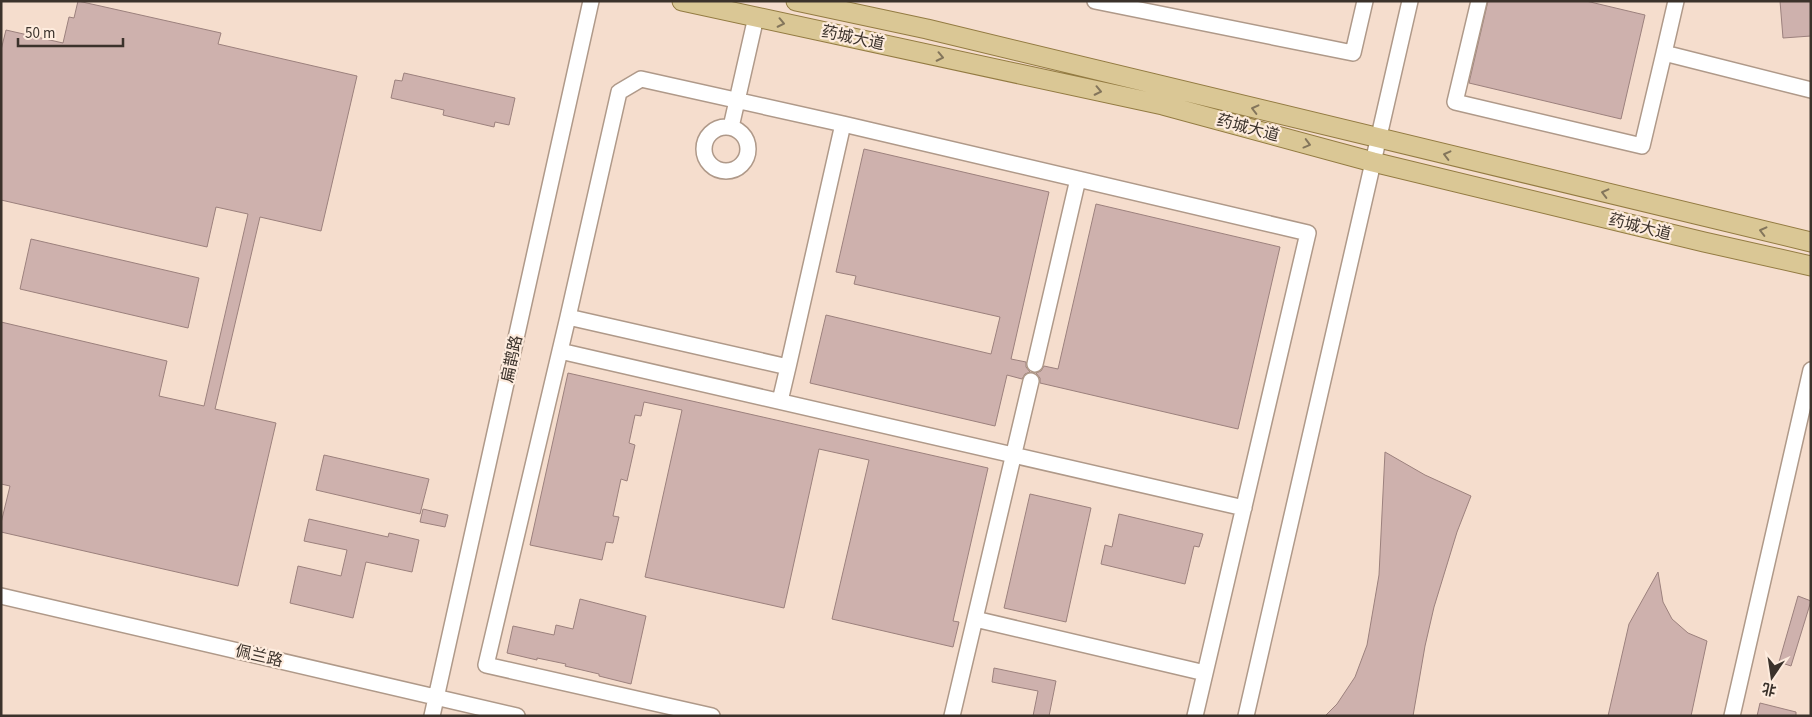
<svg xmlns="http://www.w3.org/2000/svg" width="1812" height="717" font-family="'Source Sans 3','Noto Sans SC',sans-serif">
<rect width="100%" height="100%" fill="#f5ddcd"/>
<path fill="#ceb1ad" stroke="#9c817d" d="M78,1L221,33L218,44L357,76L321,231L260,217L215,409L276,423L238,586L1,532V523L10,486L1,484V322L167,361L159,396L204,406L248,214L216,207L207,247L1,200V50L6,30L63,43L69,17L74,18Z
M1488,1H1586L1645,15L1621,119L1469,83Z
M1780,1H1811V36L1783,38Z
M404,73L515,98L509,125L495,122L494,127L443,115L444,110L391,98L395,80L402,81Z
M864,149L1049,192L1011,359L1026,362V367L1030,372L1025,374L1022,379L1007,375L995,426L810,383L826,315L991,354L1000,317L854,284L856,276L836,272Z
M1096,204L1280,247L1238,429L1040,383V378L1036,373L1041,371L1044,366L1058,369Z
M31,239L199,278L188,328L20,289Z
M568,373L988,468L953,621L959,622L953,647L832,619L869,460L819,449L784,608L645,577L682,410L644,402L641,416L635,415L629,443L635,445L627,481L621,479L613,516L619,517L613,543L606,542L602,560L530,545Z
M1385,452L1425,475L1471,496L1457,532L1434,607L1425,646L1413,716H1325L1337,704L1355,677L1367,645L1379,575Z
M324,455L429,479L420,514L316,490Z
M1030,494L1091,508L1066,622L1004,608Z
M423,509L448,515L445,527L420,522Z
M1119,514L1203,534L1199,547L1194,546L1185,584L1101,564L1105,545L1112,547Z
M309,519L388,537L389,533L419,540L412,572L366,562L353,618L290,603L298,566L341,576L347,550L304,541Z
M1658,572L1663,602L1672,619L1688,633L1707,641L1691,716H1608L1629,624Z
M1798,596L1811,601L1791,666L1779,662Z
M580,599L646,616L631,684L599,676V674L565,666L566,664L537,658V660L507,653L513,626L554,635L556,625L573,629Z
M994,668L1056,681L1049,716H1033L1038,691L992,682Z
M1760,703L1796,712V716H1757Z"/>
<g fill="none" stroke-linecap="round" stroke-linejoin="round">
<defs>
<path id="minor" d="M1095,1L1353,53L1365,1
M1479,1L1455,102L1642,146L1664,53
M1676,1L1664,53L1811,90
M641,79L843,124L788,367L568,317L619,92Z
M843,124L1308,233L1195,716
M731,127L756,17
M704 149a22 22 0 1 1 44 0a22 22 0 1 1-44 0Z
M568,317L486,665L712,716
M560,351L1244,508
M1035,364L1078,179
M780,401L788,367
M1,596L517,716
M975,619L1205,673
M432,716L591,1
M952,716L1031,381
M1246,716L1410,1
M1732,716L1811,370"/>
<path id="major" d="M682,1L1163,105L1373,162L1704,242L1811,266
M796,1L927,29L1811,242"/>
</defs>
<use href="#minor" stroke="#af9989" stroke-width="18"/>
<use href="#major" stroke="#937b42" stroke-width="21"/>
<use href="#minor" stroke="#fff" stroke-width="15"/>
<use href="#major" stroke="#dac795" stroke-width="19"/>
</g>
<defs><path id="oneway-chevron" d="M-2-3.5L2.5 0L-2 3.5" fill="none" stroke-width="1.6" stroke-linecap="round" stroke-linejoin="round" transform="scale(1.25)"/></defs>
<g stroke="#83755b">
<use href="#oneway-chevron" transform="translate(781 23) rotate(12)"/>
<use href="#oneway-chevron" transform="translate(940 57) rotate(12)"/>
<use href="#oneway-chevron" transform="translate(1098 91) rotate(12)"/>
<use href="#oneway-chevron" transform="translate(1255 109) rotate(-166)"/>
<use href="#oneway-chevron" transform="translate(1307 144) rotate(15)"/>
<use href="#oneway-chevron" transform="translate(1447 155) rotate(-166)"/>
<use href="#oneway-chevron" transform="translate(1605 193) rotate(-166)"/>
<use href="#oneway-chevron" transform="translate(1763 231) rotate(-166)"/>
</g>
<g text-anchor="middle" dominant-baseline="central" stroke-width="4.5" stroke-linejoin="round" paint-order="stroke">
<g font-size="16" fill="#3b322b" stroke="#feecde">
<text transform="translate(853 38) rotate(12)">药城大道</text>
<text transform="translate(1248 128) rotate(15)">药城大道</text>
<text transform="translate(1640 227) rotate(14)">药城大道</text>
<text transform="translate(512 359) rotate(-78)">扁鹊路</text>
<text transform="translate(259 656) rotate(13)">佩兰路</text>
</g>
</g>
<rect width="1812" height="717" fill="none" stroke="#3b322b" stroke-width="5"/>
<g transform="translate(1772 677) rotate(193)" stroke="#feecde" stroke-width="4" paint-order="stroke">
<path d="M0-4L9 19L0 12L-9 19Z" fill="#3b322b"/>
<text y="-8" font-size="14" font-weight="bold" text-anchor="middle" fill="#3b322b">北</text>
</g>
<path d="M18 38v8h105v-8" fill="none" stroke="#3b322b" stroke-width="2.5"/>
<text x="25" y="38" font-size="15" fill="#3b322b" stroke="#feecde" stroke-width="4" paint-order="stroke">50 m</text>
</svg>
